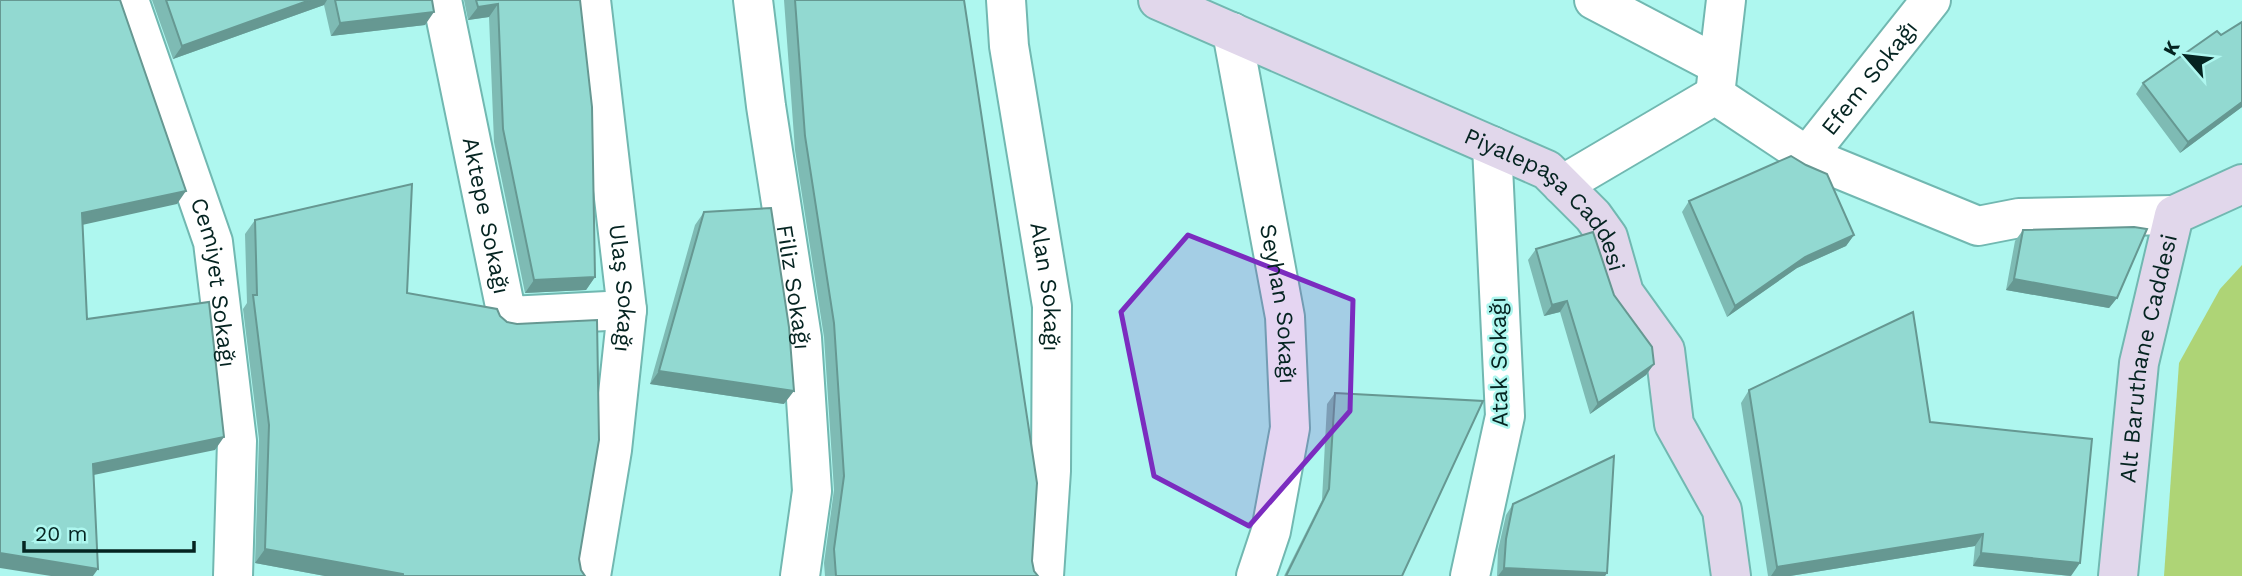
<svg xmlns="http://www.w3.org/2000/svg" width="2242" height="576" font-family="'Work Sans',sans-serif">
<rect width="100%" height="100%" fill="#aef7ef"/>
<path fill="#aed476" d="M2242,265V576H2164L2179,363L2220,289Z"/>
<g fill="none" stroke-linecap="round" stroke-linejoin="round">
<defs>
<g id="street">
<path id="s1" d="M129,0L213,242L237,441L233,576"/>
<path id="s2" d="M442,0L507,316L627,310"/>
<path id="s3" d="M591,0L627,310L612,450L591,576"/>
<path id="s4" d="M753,0L766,106L802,338L812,491L800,576"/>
<path id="s5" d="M1006,0L1009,46L1052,306L1051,471L1044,576"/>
<path d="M1594,0L1718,65"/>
<path id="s6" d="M1232,32L1285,317L1290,428L1271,531L1256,576"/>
<path d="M1716,86L1726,0"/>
<path id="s7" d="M1807,156L1931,0"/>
<path d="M1562,185L1715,95L1807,156L1978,226L2019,218L2174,215"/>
<path d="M1470,576L1505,416L1492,146"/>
</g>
<g id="secondary">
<path id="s8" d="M1158,0L1547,170L1593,216L1608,237L1624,293L1665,350L1674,424L1722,510L1731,576"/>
<path id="s9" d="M2118,576L2139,363L2174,215L2242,184"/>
</g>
</defs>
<use href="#street" stroke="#71b8b1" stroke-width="42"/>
<use href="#secondary" stroke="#71b8b1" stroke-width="42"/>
<use href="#street" stroke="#fff" stroke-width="38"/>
<use href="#secondary" stroke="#e1d7eb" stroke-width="38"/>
</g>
<path fill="#7ebbb4" d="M152,0H432L425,25L331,36L324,5L173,59Z
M464,0H580L595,277L586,290L525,293L494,142L489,17L468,20Z
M784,0H964L1032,561L1034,571L1038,576H825L824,563L834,490L824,337L795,150Z
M2221,35L2242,107L2180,153L2136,94L2143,83Z
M1689,201L1854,235L1846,246L1797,268L1727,317L1682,212Z
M704,212L784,404L650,384L695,225Z
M255,220L407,293L579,559L581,570L585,576H325L255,563L259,439L243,309L247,303L245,234Z
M2023,230L2117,298L2109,308L2006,290L2015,241Z
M1536,249L1614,295L1654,364L1646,375L1590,414L1560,312L1544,316L1528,260Z
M1749,390L1930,422L2071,576L1973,566L1975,546L1790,576H1768L1741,403Z
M1335,393L1402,576H1284L1322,500L1327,404Z
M1513,504L1607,573L1605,576H1497L1498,550L1506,515Z"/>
<path fill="#669892" d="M310,0H327L324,5L173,59L182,46Z
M498,4L489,17L468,20L478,7Z
M434,12L425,25L331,36L340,23Z
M2242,102V107L2180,153L2188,142Z
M186,191L177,204L73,227L82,213Z
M1854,235L1846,246L1797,268L1727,317L1735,306L1805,257Z
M595,277L586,290L525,293L534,280Z
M2014,279L2117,298L2109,308L2006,290Z
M1567,301L1560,312L1544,316L1552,305Z
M1654,364L1646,375L1590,414L1598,403Z
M659,371L794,391L784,404L650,384Z
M224,437L215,450L84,477L93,464Z
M1983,534L1975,546L1790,576H1771L1777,567Z
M265,549L403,574L402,576H325L255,563Z
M0,553L98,569L93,576H51L0,568Z
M1981,553L2080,563L2071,576L1973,566Z
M1504,568L1607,573L1605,576H1498Z"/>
<path fill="#92d9d1" stroke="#669892" stroke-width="2" d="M0,0H120L186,191L82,213L87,319L209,302L224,437L93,464L98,569L0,553Z
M166,0H310L182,46Z
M335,0H432L434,12L340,23Z
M476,0H580L592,107L595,277L534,280L503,129L498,4L478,7Z
M795,0H964L1037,483L1032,561L1034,571L1038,576H836L834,549L844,476L834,323L805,136Z
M2242,22V102L2188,142L2143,83L2217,31L2221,35Z
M1791,156L1806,165L1827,174L1854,235L1805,257L1735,306L1689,201Z
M412,184L407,293L497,309L500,316L507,322L517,324L597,320L599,440L579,559L581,570L585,576H403V574L265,549L269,425L253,295H257L255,220Z
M771,208L789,327L794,391L659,371L704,212Z
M2134,227L2147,229L2117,298L2014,279L2023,230Z
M1593,232L1614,295L1652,347L1654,364L1598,403L1567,301L1552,305L1536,249Z
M1913,312L1930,422L2092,439L2080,563L1981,553L1983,534L1777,567L1749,390Z
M1335,393L1483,401L1402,576H1286L1329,489Z
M1614,456L1607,573L1504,568L1506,539L1513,504Z"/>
<path fill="#7b2cbf" fill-opacity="0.2" stroke="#7b2cbf" stroke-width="5" stroke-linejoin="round" d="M1188,235L1353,300L1350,411L1249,526L1154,476L1121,312Z"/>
<g text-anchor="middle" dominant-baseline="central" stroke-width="5" stroke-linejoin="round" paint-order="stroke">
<g font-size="23" fill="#052421" stroke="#aef7ef">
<text stroke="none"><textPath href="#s7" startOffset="100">Efem Sokağı</textPath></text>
<text stroke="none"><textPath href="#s8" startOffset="443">Piyalepaşa Caddesi</textPath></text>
<text stroke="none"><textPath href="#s2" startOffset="220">Aktepe Sokağı</textPath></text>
<text stroke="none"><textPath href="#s1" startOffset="296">Cemiyet Sokağı</textPath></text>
<text stroke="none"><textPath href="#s5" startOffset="290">Alan Sokağı</textPath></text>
<text stroke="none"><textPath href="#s3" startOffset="290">Ulaş Sokağı</textPath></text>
<text stroke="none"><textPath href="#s4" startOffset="290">Filiz Sokağı</textPath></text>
<text stroke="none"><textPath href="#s6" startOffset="276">Seyhan Sokağı</textPath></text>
<text stroke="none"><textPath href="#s9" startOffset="220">Alt Baruthane Caddesi</textPath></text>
<text transform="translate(1499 362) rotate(-91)">Atak Sokağı</text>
</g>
</g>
<g transform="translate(2186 56) rotate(298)" stroke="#aef7ef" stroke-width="5" paint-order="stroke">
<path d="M0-5L12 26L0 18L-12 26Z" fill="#052421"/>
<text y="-10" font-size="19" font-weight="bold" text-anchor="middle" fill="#052421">K</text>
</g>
<path d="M24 541v10h170v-10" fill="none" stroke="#052421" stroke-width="3.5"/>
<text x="35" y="541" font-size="21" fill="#052421" stroke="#aef7ef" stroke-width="5" paint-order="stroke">20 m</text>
</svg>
